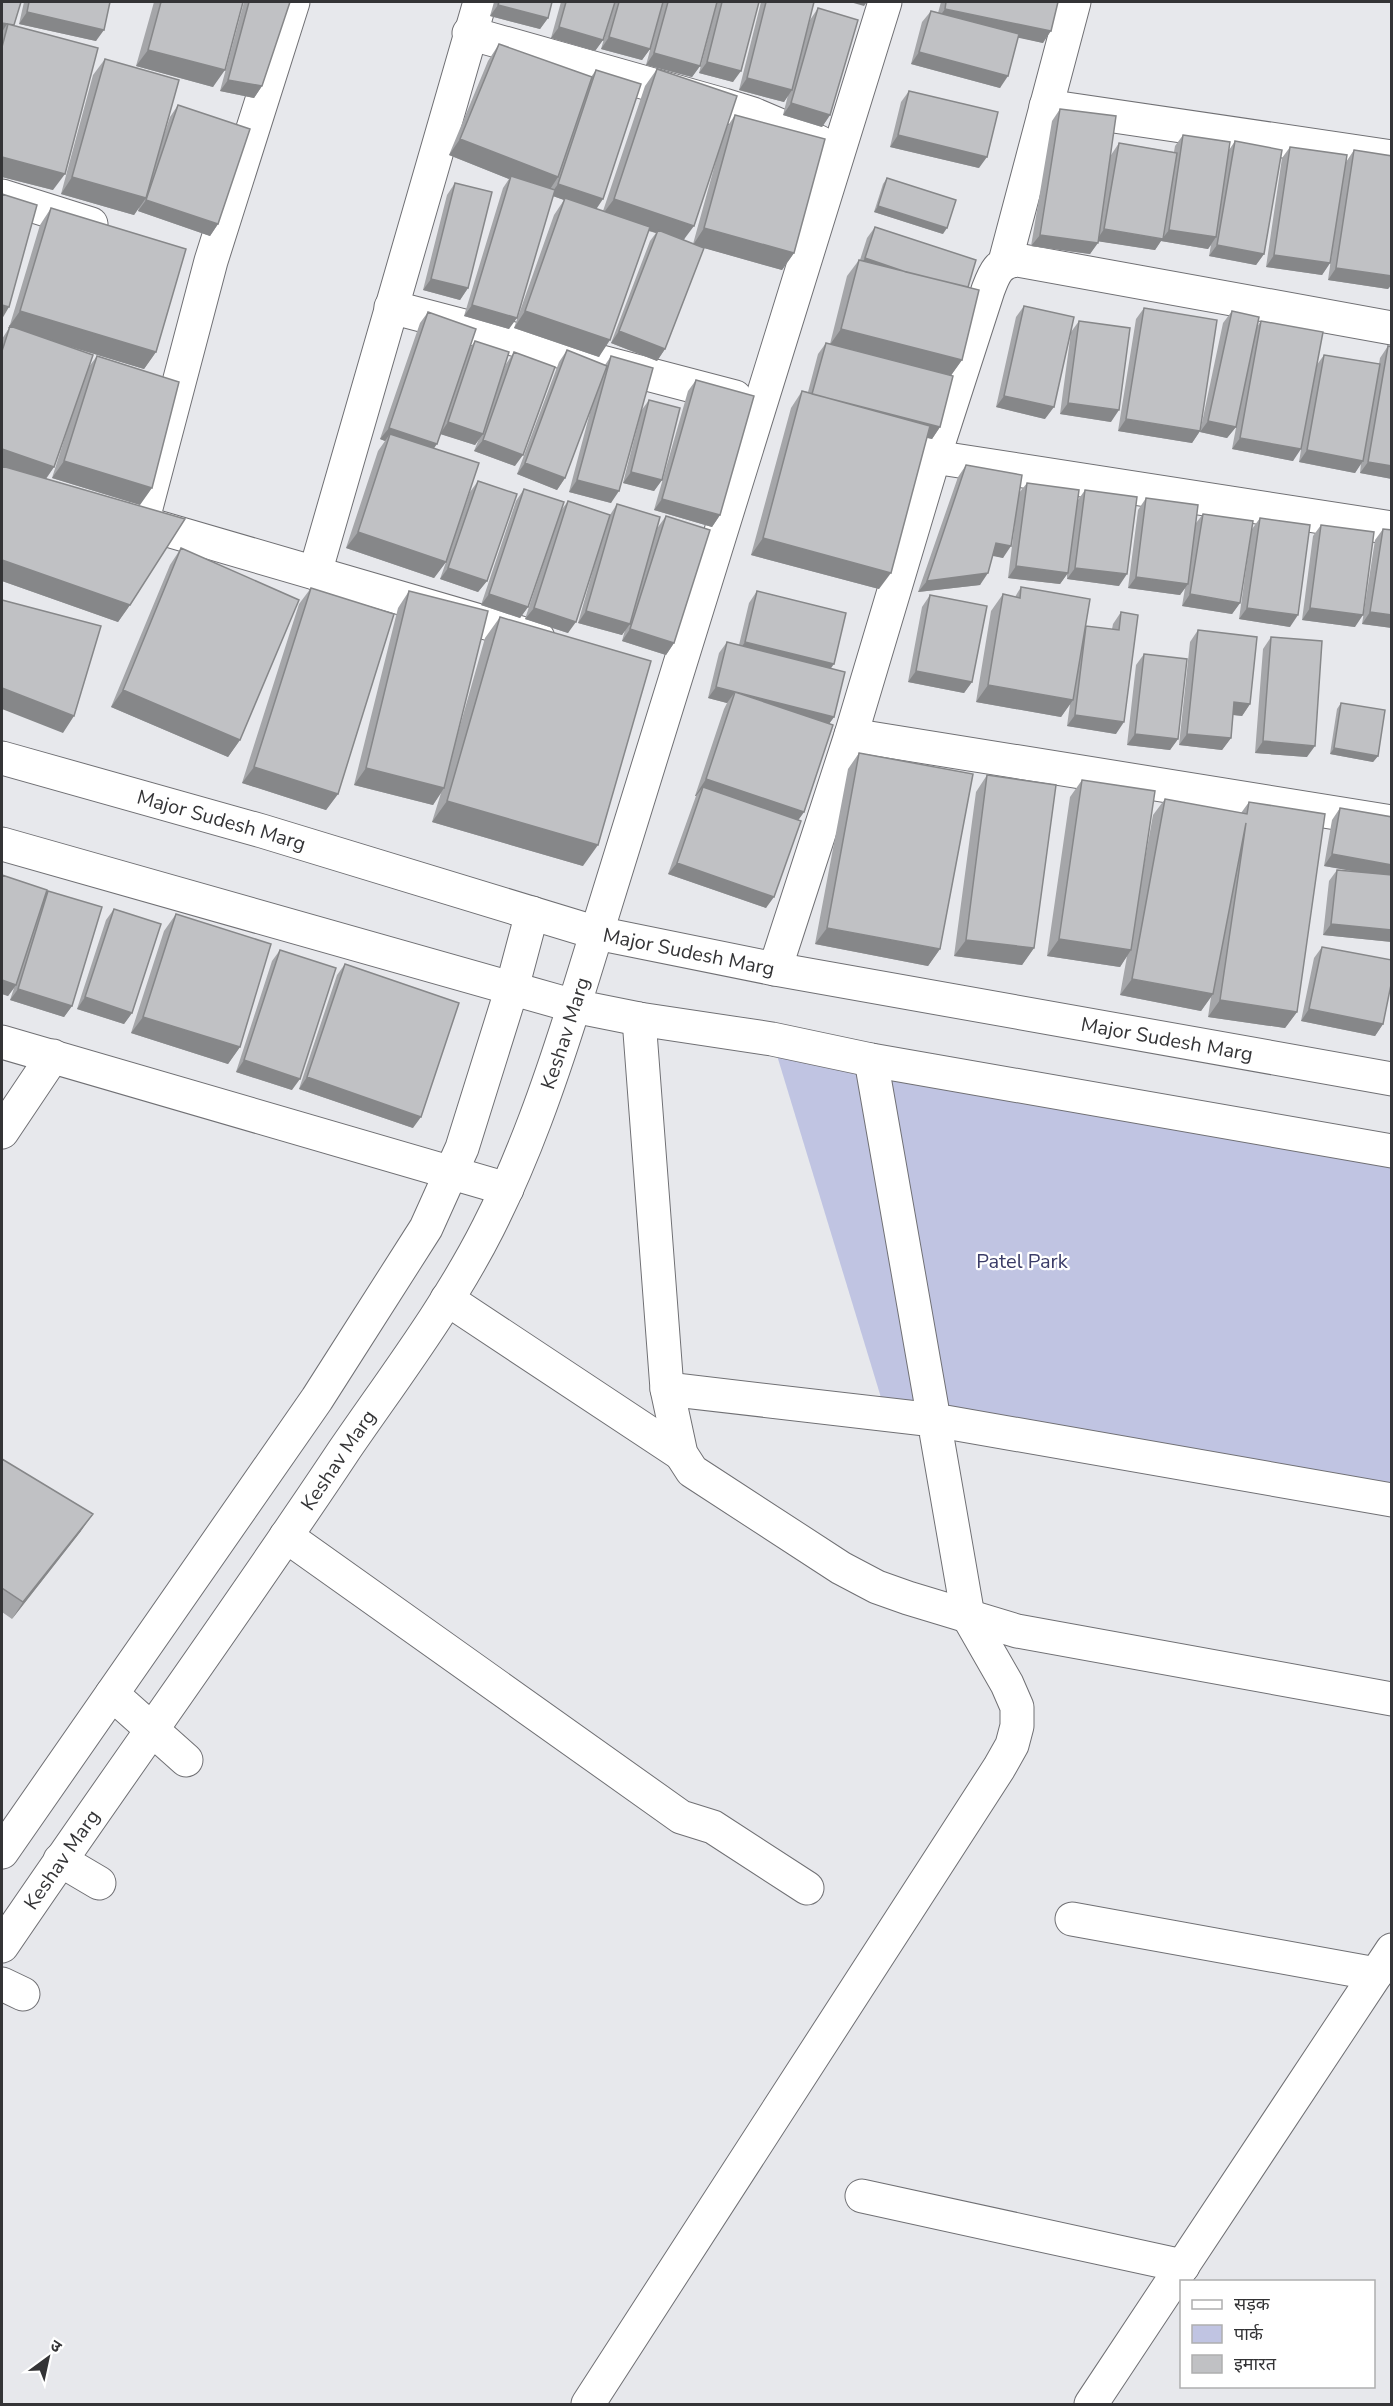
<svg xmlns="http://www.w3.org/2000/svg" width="1393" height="2406" font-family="'Nunito Sans','Noto Sans Devanagari',sans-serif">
<rect width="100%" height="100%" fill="#e7e8ec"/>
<path fill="#c0c4e2" d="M772,1039L1391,1151V1500L886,1414Z"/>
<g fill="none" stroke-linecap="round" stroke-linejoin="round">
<defs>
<g id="minor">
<path d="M469,33L724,105L753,114L819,142"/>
<path d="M1046,106L1392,157"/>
<path d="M2,196L91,224"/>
<path d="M1005,262L1074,2"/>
<path d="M391,307L735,397"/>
<path d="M934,457L1392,528"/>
<path d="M133,520L538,638"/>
<path d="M142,523L211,261L293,2"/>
<path d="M315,573L480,2"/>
<path d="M851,735L1392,822"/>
<path id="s1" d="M2,758L262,831L597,933L775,969L1392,1079"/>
<path d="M2,844L574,1006L639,1019L772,1039L871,1060L1392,1151"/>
<path d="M775,969L851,735L934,457L988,290C994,274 998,262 1017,260L1392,328"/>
<path d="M639,1019L667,1389L681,1454L692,1471L841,1568L877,1587L908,1598L1017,1631L1392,1699"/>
<path d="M2,1042L507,1189"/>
<path d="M871,1060L934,1420L1392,1500"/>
<path d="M2,1132L53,1056"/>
<path d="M447,1299L681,1454"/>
<path d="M286,1536L681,1817L713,1827L807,1888"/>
<path d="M112,1694L186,1760"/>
<path d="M2,1852L317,1399L426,1228L462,1148L512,988L532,913"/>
<path d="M60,1860L99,1883"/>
<path d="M1072,1919L1376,1974"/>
<path id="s2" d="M2,1946C114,1781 232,1619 343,1452C393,1379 448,1307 488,1228C524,1157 550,1082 574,1006L885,2"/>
<path d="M2,1984L23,1994"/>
<path d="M862,2196L1183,2266"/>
<path d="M588,2404L999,1768L1012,1745L1017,1726V1707L1007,1684L968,1616L934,1420L667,1389"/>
<path d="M1091,2404L1392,1950"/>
</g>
</defs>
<use href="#minor" stroke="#707074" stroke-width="35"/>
<use href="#minor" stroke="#fff" stroke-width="33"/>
</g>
<path fill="#a5a6a9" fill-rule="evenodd" d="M2,2L14,25L53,190L2,177Z
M24,2H110L96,41L19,24Z
M154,2H243L213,87L136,66Z
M244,2H290L262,86L254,98L220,91Z
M494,2H552L548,18L540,29L490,16Z
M561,2H663L650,49L642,60L601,49L613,8L603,40L595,51L551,38Z
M663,2H717L700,66L692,77L646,65Z
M717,2H759L733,82L699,73Z
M761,2H814L805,38L810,20L818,8L830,115L822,127L783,115L788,95L784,102L739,90Z
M941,2H1058L1043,43L1018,37L1000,88L911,64L922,22L931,11L938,13Z
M499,44L591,77L596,70V209L603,211L645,86L657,69L727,127L735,115L794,253L782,270L701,247L665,349L657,361L611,343L650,241L656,233L648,231L599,357L514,328L554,215L564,200L553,196L509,329L464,316L503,188L509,179L449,155L488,61ZM717,157L693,244L684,240Z
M105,59L163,138L170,117L178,105L218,224L210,236L138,211L139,207L134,215L61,194L93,75Z
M909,91L979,168L890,147L901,102Z
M1060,109L1111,155L1119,143L1174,152L1175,146L1183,135L1229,150L1235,141L1264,254L1256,265L1209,256L1211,245L1208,249L1161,241L1155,250L1098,241L1090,254L1031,246L1052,121Z
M1290,147L1346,162L1354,150L1392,156V284L1388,289L1328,280L1343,175L1330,263L1322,275L1266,267L1282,158Z
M887,178L943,234L874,212L883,184Z
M455,183L468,288L460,300L423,290L447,195Z
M51,208L156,352L144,369L62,344L88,368L97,356L140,505L52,478L71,418L54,467L46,479L130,605L118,622L2,581V339L9,328L40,225Z
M875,227L968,287L962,360L950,376L940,427L932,439L927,438L879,589L751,555L791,408L802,391L808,392L818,354L826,343L830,344L847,276L859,260H860L867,238Z
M1024,306L1045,419L996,407L1016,317Z
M1144,308L1200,431L1192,443L1118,431L1136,319Z
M1232,311L1257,327L1261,321L1316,366L1324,355L1379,364L1380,358L1388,346L1392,479L1360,473L1361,463L1355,473L1299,462L1307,413L1293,461L1232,449L1238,417L1236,427L1227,438L1200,432L1223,323Z
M428,312L469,349L475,341L498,385L506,364L514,352L515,466L474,451L479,439L475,445L441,434L434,448L450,549L470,492L478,481L487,581L478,592L440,579L446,562L434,578L346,548L378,451L385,441L380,439L420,323Z
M1079,321L1111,422L1060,414L1071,332Z
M567,350L605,365L611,356L641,411L649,400L662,480L654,491L623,483L640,416L611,503L569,492L592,405L565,478L557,490L517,474L559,362Z
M696,380L720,515L712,527L654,510L688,391Z
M966,465L1019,493L1027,483L1078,500L1085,490L1119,586L1067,579V574L1060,584L1008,578L1015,522L1003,558L992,555L980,585L918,592L958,477Z
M524,489L560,512L568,501L610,515L617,504L658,527L666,516L674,643L666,655L622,641L625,630L622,635L578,623L599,549L568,633L525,619L557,522L528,607L520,618L481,605L516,501Z
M1146,498L1196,523L1203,514L1252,529L1260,518L1290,627L1239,619L1251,533L1240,603L1232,614L1182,606L1185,588L1180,595L1128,588L1138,510Z
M1321,525L1355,627L1302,620L1313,536Z
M1383,529L1392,628L1362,624L1375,540Z
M181,548L240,740L228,757L111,707L170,565Z
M1021,587L1085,628L1086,626L1112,629L1113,624L1121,612L1116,734L1067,726L1070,704L1061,717L976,702L991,611L1003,594L1015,597Z
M311,588L338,794L326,810L242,783L299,604Z
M409,591L456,740L485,638L500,617L583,866L432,822L441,793L433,805L354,785L398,608Z
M757,591L831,668L834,717L829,724L804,812L798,820L766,908L668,874L696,796H695L724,709L727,703L708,698L719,653L727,642L739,645L749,603Z
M930,595L972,682L964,693L908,682L922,607Z
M1198,630L1250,704L1242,716L1233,715L1231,738L1222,750L1179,745L1190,642Z
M1271,637L1307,757L1255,753L1263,649Z
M1144,654L1178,739L1170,750L1127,745L1136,665Z
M1341,703L1378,756L1373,762L1330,754L1337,709Z
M859,753L940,949L928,966L815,944L848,769Z
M987,775L1034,948L1022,965L954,956L976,792Z
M1082,780L1144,865L1153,815L1165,799L1241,813L1249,802L1297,1012L1285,1028L1208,1017L1211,997L1201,1011L1120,995L1127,956L1120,967L1047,956L1070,797Z
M1340,808L1392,942L1323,935L1329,881L1337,870L1353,871L1324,866L1332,820Z
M2,875L45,896L48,891L72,1006L64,1017L10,1000L14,988L8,996L2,994Z
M114,909L132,1013L124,1024L77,1009L106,920Z
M176,914L240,1047L228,1064L131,1033L164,931Z
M1322,947L1383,1024L1375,1036L1301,1021L1314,958Z
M280,950L292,1090L236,1072L272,961Z
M345,964L413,1128L299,1089L337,975Z
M2,1459L81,1531L12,1619L2,1612Z"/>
<path fill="#868789" d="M850,2H867L864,6Z
M498,5L548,18L540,29L490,16Z
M945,9L1051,31L1043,43L937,20Z
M27,12L104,30L96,41L19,24Z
M2,23L7,24L2,32Z
M559,27L603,40L595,51L551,38Z
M609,37L650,49L642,60L601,49Z
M148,50L225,70L213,87L136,66Z
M919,52L1008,76L1000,88L911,64Z
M654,53L700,66L692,77L646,65Z
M707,62L741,71L733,82L699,73Z
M747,78L792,90L784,102L739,90Z
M228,80L262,86L254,98L220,91Z
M791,103L830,115L822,127L783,115Z
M898,135L987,157L979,168L890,147Z
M460,139L558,177L547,194L511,176L509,179L449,155Z
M2,157L65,174L53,190L2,177Z
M72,177L146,198L134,215L61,194Z
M558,184L603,199L595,211L565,198L564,200L550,195Z
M614,199L694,226L682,242L658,230L656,233L602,215Z
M146,200L218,224L210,236L138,211Z
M878,206L947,228L943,234L874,212Z
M704,228L794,253L782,270L693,245Z
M1104,229L1162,239L1169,230L1216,237L1208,249L1161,241L1155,250L1096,241Z
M1040,235L1098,243L1090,254L1031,246Z
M1217,245L1264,254L1256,265L1209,256Z
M1274,255L1330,263L1322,275L1266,267Z
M865,258L966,291L857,270Z
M1336,268L1392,276V284L1388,289L1328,280Z
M431,279L468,288L460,300L423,290Z
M2,305L9,307L2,319Z
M472,305L517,318L509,329L464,316Z
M20,311L156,352L144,369L8,328Z
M525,311L610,340L599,357L514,328Z
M841,329L962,360L950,377L829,346Z
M619,331L665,349L657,361L611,343Z
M812,394L940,427L932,439L804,405Z
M1004,396L1054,407L1045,419L996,407Z
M1068,403L1119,410L1111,422L1060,414Z
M1126,419L1200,431L1192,443L1118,431Z
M1208,421L1236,427L1227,438L1200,432Z
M448,422L483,434L475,445L440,434Z
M389,428L437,444L429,455L390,434L385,441L380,439Z
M1240,438L1301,449L1293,461L1232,449Z
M483,440L523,455L515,466L474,451Z
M2,449L54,467L42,484L2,470Z
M1307,450L1363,461L1355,473L1299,462Z
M64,461L152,488L140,505L52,478Z
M1368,462L1392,466V479L1360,473Z
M525,463L565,478L557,490L517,474Z
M631,472L662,480L654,491L623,483Z
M577,480L619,491L611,503L569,492Z
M662,499L720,515L712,527L654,510Z
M358,532L446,562L434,578L346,548Z
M763,538L891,573L879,589L751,555Z
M996,543L1011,546L1003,558L988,555Z
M2,560L130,605L118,622L2,581Z
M1016,566L1068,573L1060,584L1008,578Z
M448,568L487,581L478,592L440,579Z
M1075,568L1127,574L1119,586L1067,579Z
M988,573L980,585L918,592L927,581Z
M1136,577L1188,584L1180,595L1128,588Z
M489,594L528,607L520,618L481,605Z
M1190,594L1240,603L1232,614L1182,606Z
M534,608L576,622L568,633L525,619Z
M1247,608L1298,615L1290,627L1239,619Z
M1310,608L1363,615L1355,627L1302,620Z
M586,611L630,624L622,635L578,623Z
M1370,612L1392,615V628L1362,624Z
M630,629L674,643L666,655L622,641Z
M745,642L834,664L826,675L737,653Z
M916,671L972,682L964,693L908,682Z
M988,685L1073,700L1061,717L976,702Z
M716,687L834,717L826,728L735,692L727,703L708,698Z
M2,688L74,716L63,733L2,709Z
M123,690L240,740L228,757L111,707Z
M1234,702L1250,704L1242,716L1226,714Z
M1075,715L1124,722L1116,734L1067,726Z
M1135,734L1178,739L1170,750L1127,745Z
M1187,734L1231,738L1222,750L1179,745Z
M1263,741L1315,746L1307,757L1255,753Z
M1334,748L1378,756L1373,762L1330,754Z
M254,767L338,794L326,810L242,783Z
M366,768L444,788L433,805L354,785Z
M706,779L804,812L792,829L703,787L696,796H695Z
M447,801L598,845L583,866L432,822Z
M1332,854L1392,865V878L1324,866Z
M677,863L774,897L766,908L668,874Z
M1331,924L1392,930V942L1323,935Z
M827,928L940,949L928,966L815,944Z
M1059,939L1131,950L1120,967L1047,956Z
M966,940L1034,948L1022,965L954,956Z
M1132,979L1213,994L1201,1011L1120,995Z
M2,980L16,985L8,996L2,994Z
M18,989L72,1006L64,1017L10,1000Z
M85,997L132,1013L124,1024L77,1009Z
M1220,1000L1297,1012L1285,1028L1208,1017Z
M1309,1009L1383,1024L1375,1036L1301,1021Z
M143,1017L240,1047L228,1064L131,1033Z
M244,1060L300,1079L292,1090L236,1072Z
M307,1077L421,1117L413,1128L299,1089Z
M93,1514L81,1531L12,1619L23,1602Z"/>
<path fill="#c0c1c4" stroke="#868789" stroke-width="1.5" d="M2,2H21L14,25L2,23Z
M29,2H110L104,30L27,12Z
M161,2H243L225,70L148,50Z
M249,2H290L262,86L228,80Z
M499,2H552L548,18L498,5Z
M566,2H615L603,40L559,27Z
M619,2H663L650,49L609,37Z
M668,2H717L700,66L654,53Z
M722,2H759L741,71L707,62Z
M766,2H814L792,90L747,78Z
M946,2H1058L1051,31L945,9Z
M818,8L858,20L830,115L791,103Z
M931,11L1019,34L1008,76L919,52Z
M8,24L98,48L65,174L2,157V47Z
M499,44L592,77L558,177L460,139Z
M105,59L179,80L146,198L72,177Z
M657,69L737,96L694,226L614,199Z
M596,70L641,84L603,199L558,184Z
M909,91L998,112L987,157L898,135Z
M178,105L250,129L218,224L146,200Z
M1060,109L1116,116L1098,243L1040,235Z
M735,115L825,139L794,253L704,228Z
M1183,135L1230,142L1216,237L1169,230Z
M1235,141L1282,150L1264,254L1217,245Z
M1119,143L1177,153L1163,239L1104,229Z
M1290,147L1347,155L1330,263L1274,255Z
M1354,150L1392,156V276L1336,268Z
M511,176L555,190L517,318L472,305Z
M887,178L956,200L947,228L878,206Z
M455,183L492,192L468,288L431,279Z
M2,194L37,205L9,307L2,305Z
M565,198L650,227L610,340L525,311Z
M51,208L186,249L156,352L20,311Z
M875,227L976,260L968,287L906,272L865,258Z
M658,230L704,248L665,349L619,331Z
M859,260L979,290L962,360L841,329Z
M1024,306L1074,317L1054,407L1004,396Z
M1144,308L1217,320L1200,431L1126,419Z
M1232,311L1259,317L1236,427L1208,421Z
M428,312L476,329L437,444L389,428Z
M1079,321L1130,328L1119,410L1068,403Z
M1261,321L1323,332L1301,449L1240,438Z
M10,326L93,355L54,467L2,449V351Z
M475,341L509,352L483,434L448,422Z
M826,343L953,376L940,427L812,394Z
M1388,346L1392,347V466L1368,462Z
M567,350L607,366L565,478L525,463Z
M514,352L555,367L523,455L483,440Z
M1324,355L1380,364L1363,461L1307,450Z
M97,356L179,382L152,488L64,461Z
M611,356L653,368L619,491L577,480Z
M696,380L754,396L720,515L662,499Z
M802,391L930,426L891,573L763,538Z
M649,400L680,408L662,480L631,472Z
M390,434L479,463L446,562L358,532Z
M966,465L1022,475L1011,546L996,543L988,573L927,581Z
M2,466L185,519L130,605L2,560Z
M478,481L517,494L487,581L448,568Z
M1027,483L1079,490L1068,573L1016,566Z
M524,489L564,502L528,607L489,594Z
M1085,490L1137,497L1127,574L1075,568Z
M1146,498L1198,505L1188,584L1136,577Z
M568,501L610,515L576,622L534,608Z
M617,504L660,517L630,624L586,611Z
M1203,514L1253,521L1240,603L1190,594Z
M666,516L710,530L674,643L630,629Z
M1260,518L1310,525L1298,615L1247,608Z
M1321,525L1374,532L1363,615L1310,608Z
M1383,529L1392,530V615L1370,612Z
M181,548L299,600L240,740L123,690Z
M1021,587L1090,599L1073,700L988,685L1003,594L1020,598Z
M311,588L394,614L338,794L254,767Z
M409,591L488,611L444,788L366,768Z
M757,591L846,613L834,664L745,642Z
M930,595L987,606L972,682L916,671Z
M2,600L101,626L74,716L2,688Z
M1121,612L1138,615L1124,722L1075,715L1086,626L1119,630Z
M500,617L651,661L598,845L447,801Z
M1198,630L1257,637L1250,704L1234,702L1231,738L1187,734Z
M1271,637L1322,641L1315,746L1263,741Z
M727,642L845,672L834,717L716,687Z
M1144,654L1187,659L1178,739L1135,734Z
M735,692L833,725L804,812L706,779Z
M1341,703L1385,710L1378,756L1334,748Z
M859,753L973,774L940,949L827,928Z
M987,775L1056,785L1034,948L966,940Z
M1082,780L1155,791L1131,950L1059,939Z
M703,787L801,821L774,897L677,863Z
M1165,799L1247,814L1249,802L1325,814L1297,1012L1220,1000L1246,823L1213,994L1132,979Z
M1340,808L1392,817V865L1332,854Z
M1337,870L1392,875V930L1331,924Z
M2,875L47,890L16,985L2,980Z
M48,891L102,907L72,1006L18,989Z
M114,909L161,924L132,1013L85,997Z
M176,914L271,944L240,1047L143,1017Z
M1322,947L1392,960V980L1383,1024L1309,1009Z
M280,950L336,968L300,1079L244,1060Z
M345,964L459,1003L421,1117L307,1077Z
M2,1459L93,1514L23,1602L2,1588Z"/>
<g text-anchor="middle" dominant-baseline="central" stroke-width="4.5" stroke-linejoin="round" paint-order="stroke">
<g font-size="20" fill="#343436" stroke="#fff">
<text stroke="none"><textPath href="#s1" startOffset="228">Major Sudesh Marg</textPath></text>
<text stroke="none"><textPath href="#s1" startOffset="714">Major Sudesh Marg</textPath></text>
<text stroke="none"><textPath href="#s2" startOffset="1077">Keshav Marg</textPath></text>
<text stroke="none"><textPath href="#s1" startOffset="1200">Major Sudesh Marg</textPath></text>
<text stroke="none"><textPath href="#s2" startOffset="591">Keshav Marg</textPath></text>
<text stroke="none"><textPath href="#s2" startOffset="105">Keshav Marg</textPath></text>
</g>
<g font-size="20" fill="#3a3b67" stroke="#fff">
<text x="1022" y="1261">Patel Park</text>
</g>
</g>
<rect width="1393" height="2406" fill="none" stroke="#343436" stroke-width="6"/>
<rect x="1180" y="2280" width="195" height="108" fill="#ffffff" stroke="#aeaeaf" stroke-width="1.5"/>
<rect x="1192" y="2300" width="30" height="9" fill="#ffffff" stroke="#aeaeaf" stroke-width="1.5"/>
<text x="1234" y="2310" font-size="18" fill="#343436">सड़क</text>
<rect x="1192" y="2325" width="30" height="18" fill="#c0c4e2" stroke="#aeaeaf" stroke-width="1.5"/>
<text x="1234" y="2340" font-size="18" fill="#343436">पार्क</text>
<rect x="1192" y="2355" width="30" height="18" fill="#c0c1c4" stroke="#aeaeaf" stroke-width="1.5"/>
<text x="1234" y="2370" font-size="18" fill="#343436">इमारत</text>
<g transform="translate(48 2358) rotate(33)" stroke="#ffffff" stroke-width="4.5" paint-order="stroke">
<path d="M0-4.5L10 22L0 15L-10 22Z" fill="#343436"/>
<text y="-9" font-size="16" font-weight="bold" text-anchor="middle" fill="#343436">उ</text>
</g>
</svg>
